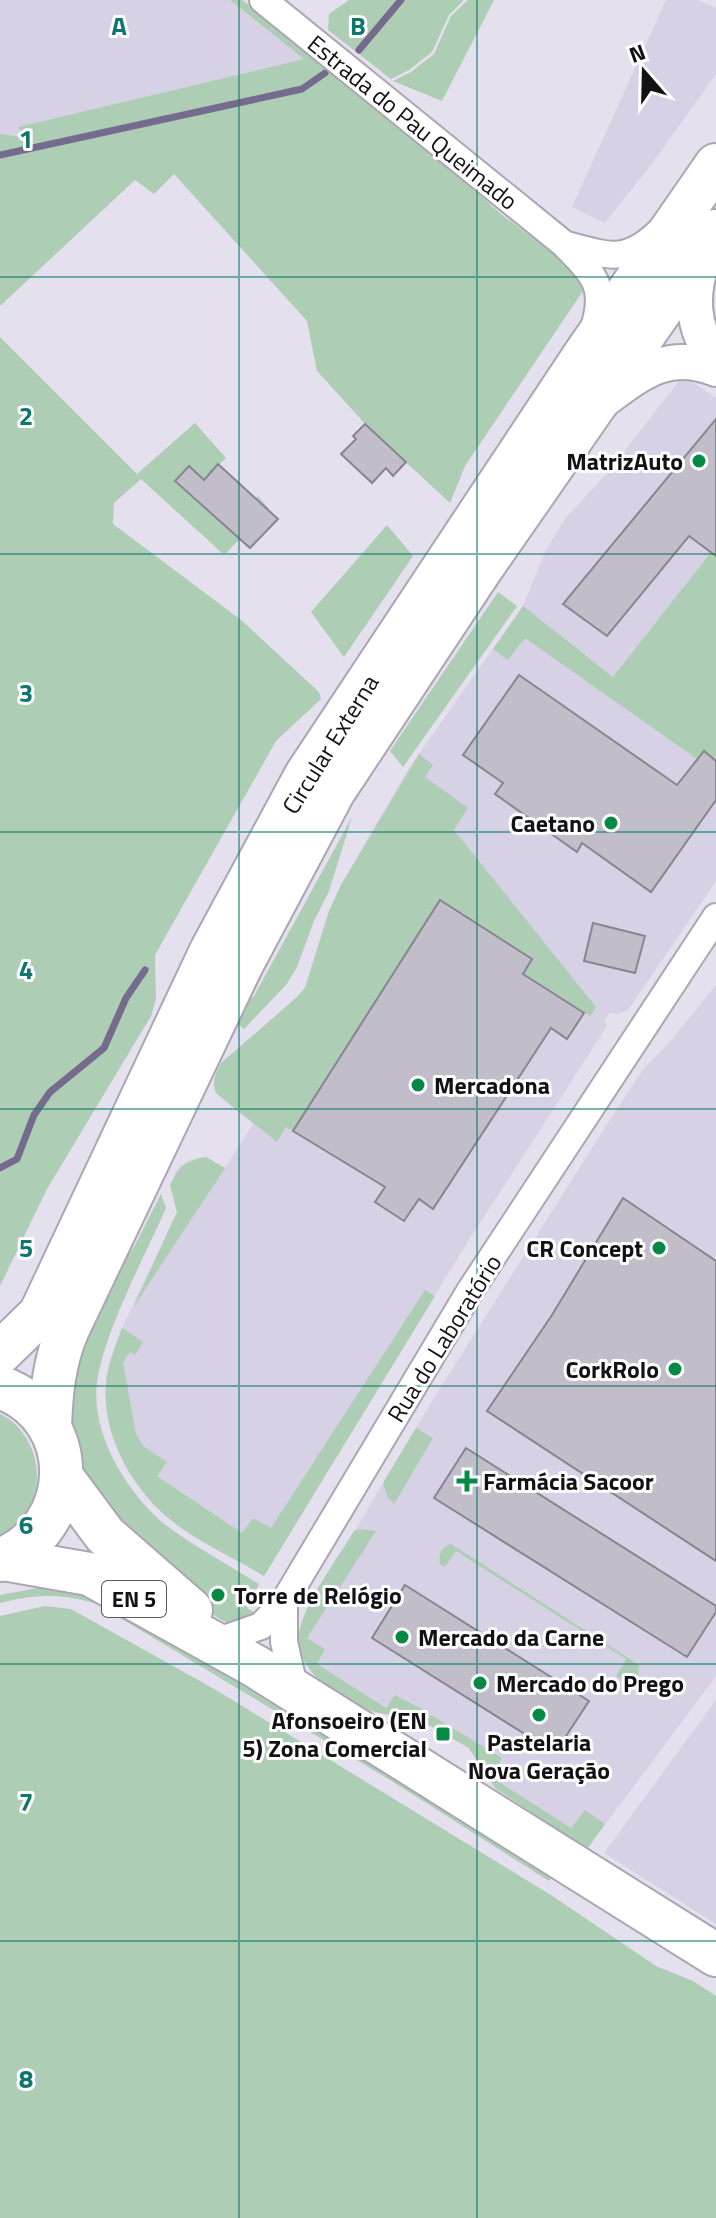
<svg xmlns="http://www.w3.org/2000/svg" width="716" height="2218" font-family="'Titillium Web',sans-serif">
<rect width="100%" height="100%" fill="#e4e0ed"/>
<path fill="#d6d1e4" d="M0,0H230L304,59L19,127L28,138H0Z
M666,0H697L716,8V74L653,162L605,223L572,207Z
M683,376L716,398V545L613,678L716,761V881L628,1010L618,1014L609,1013L604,1022L607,1026L460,1254L264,1576L175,1523L154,1505L135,1481L113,1438L107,1411L106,1378L122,1328L177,1212L170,1185L178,1168L189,1160L206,1157L225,1168L253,1124L216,1093L213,1084L221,1063L296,998L305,988L329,911L341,885L407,771L523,606L545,552L564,520L607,473Z
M716,985V1676L587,1849L495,1788L469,1748L417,1718L364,1709L317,1679L300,1655L299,1632L308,1609L429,1406L606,1126L644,1068L668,1044Z
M716,1700V1924L604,1853Z"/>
<path fill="#aecdb5" d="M230,0H242L278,26L421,143L501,214L574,270L585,288L465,466L450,503L368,427L317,371L307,321L174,174L154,194L135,180L0,306V134L27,138L18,127L304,59Z
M349,0H463V1L449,15L432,52L409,70L391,79L328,30L329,14Z
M468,0H494L442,101L393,81L411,72L434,54L451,16Z
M0,337L137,474L195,423L226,458L204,480L189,466L175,482L228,528L258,496L269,509L226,553H222L141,479L114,503L113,524L241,620L319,692L321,699L276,741L155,955L156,999L151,1016L47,1189L0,1286Z
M387,525L413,556L344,657L311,612Z
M711,552L716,557V761L704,752L697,759L525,638L508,660L493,649L523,606L613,677Z
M498,592L517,606L403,767L390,751Z
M419,754L433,765L425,777L468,808L454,830L596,1007L590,1016L523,974L531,959L440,901L293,1131L286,1127L277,1142L216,1093C212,1081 215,1074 221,1063L296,998L305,988L329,911L341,885Z
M352,817L329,891L314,921L297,967L286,985L244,1029L230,1018L254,996Z
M206,1157L225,1168L133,1308L177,1212L170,1185C179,1167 185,1161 206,1157Z
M161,1194L166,1208C144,1258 108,1324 98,1376C87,1431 129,1498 171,1529C199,1549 230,1566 259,1584L247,1608L258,1615C248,1619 239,1625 229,1623C206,1619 106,1517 91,1494C75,1469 64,1411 65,1382C66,1364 112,1282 123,1261L134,1247Z
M425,1290L435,1296L264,1576C234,1558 200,1543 173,1522C131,1489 98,1430 107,1375C110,1359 116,1344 122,1328L143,1342L135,1355L130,1352L123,1363L136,1434L143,1446L167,1462L157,1476L242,1533L253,1518L271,1528Z
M0,1414C32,1429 47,1474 30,1505C23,1519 12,1527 0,1537Z
M416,1428L433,1438L394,1504L388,1498L383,1483Z
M360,1529L376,1531L307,1638L325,1649L317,1664L386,1708L395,1695L422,1709L417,1718C400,1715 377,1715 362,1708C333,1695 295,1669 299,1634C302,1606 339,1556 354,1531Z
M451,1544L639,1665L638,1677C630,1685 625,1682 616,1676L626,1659L456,1551L445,1567L440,1565C438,1555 441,1547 451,1544Z
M48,1586L72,1587L186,1646L553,1874L549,1881L390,1780L97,1604C60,1593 37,1594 0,1603V1595Z
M45,1606L71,1609L216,1690L554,1897L656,1966L693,1981L716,1996V2218H0V1616Z
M431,1715L502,1758L491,1777L571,1828L585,1810L605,1824L587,1849L495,1788L469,1748L425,1723Z"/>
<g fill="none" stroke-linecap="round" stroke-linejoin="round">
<path stroke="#756b8d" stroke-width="7" d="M359,50L401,0
M0,155L302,89L325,73
M0,1168L17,1159L34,1115L50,1092L104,1048L126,998L145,970"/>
</g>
<path fill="#c1beca" stroke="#888591" stroke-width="2" d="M716,419V556L689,536L607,636L563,604Z
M365,424L406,462L393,476L386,468L372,483L341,454L356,439L353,436Z
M218,464L278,519L250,548L175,481L189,466L204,480Z
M519,675L677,785L704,751L716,761V800L651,892L582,843L577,852L495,794L503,783L463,755Z
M440,900L532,959L523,974L584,1013L567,1039L551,1028L433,1209L419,1199L404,1221L375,1202L385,1187L293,1131Z
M593,923L645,936L635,973L584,961Z
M623,1198L716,1261V1561L487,1411L552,1315Z
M466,1448L716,1606V1612L687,1657L434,1498Z
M405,1585L589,1701L555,1753L372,1638Z"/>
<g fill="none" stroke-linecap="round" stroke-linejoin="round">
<defs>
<path id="minor" d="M263,0L564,244C594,275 608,286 593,331
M567,245C608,256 626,264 659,232
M284,1602V1642L295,1691
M224,1639L261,1626L284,1602L470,1291L716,917"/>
<path id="tertiary" d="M704,258C690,292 691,330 716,359
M604,400C642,372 668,350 716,369"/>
<path id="primary" d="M0,1353L40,1314L211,951L306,775L585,354L716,165
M0,1387C83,1417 80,1528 0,1560
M50,1429C51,1394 54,1361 68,1329L241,966L334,791L481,569L716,231
M62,1477L105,1535L191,1610
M3,1559L89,1574L255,1666L716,1955"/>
</defs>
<use href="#minor" stroke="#aaa6b2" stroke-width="30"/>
<use href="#tertiary" stroke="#aaa6b2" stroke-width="38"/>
<use href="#primary" stroke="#aaa6b2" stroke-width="46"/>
<use href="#minor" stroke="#fff" stroke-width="26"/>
<use href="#tertiary" stroke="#fff" stroke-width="34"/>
<use href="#primary" stroke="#fff" stroke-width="42"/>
</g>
<path fill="none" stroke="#0f766e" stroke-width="2" stroke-opacity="0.55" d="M239,0V2218M477,0V2218M0,277H716M0,554H716M0,832H716M0,1109H716M0,1386H716M0,1664H716M0,1941H716"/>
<g fill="#068945" stroke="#fff" stroke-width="3">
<circle cx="699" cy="461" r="8"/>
<circle cx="611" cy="823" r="8"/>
<circle cx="418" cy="1085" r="8"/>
<circle cx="659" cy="1248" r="8"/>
<circle cx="675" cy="1369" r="8"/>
<path d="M463 1469h8v8h8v8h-8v8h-8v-8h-8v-8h8z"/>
<circle cx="218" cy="1595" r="8"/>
<circle cx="402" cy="1637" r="8"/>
<circle cx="480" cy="1683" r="8"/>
<circle cx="539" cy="1715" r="8"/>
<rect x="435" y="1726" width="16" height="16" rx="4"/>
</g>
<g text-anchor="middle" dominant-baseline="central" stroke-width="6" stroke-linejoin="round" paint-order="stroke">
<rect fill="#fff" stroke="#59585b" stroke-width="2" x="102" y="1581" width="64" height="36" rx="6"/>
<g font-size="22" font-weight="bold" fill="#121115">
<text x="134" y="1599">EN 5</text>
</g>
<g font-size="24" fill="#121115" stroke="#fff">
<text transform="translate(413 122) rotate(39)">Estrada do Pau Queimado</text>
<text transform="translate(330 744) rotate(-58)">Circular Externa</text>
<text transform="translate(444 1338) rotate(-58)">Rua do Laboratório</text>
</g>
<g font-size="24" font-weight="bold" fill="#121115" stroke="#fff" text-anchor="end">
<text x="683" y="461">MatrizAuto</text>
<text x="595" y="823">Caetano</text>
<text x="434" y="1085" text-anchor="start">Mercadona</text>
<text x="643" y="1248">CR Concept</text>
<text x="659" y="1369">CorkRolo</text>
<text x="483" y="1481" text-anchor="start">Farmácia Sacoor</text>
<text x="234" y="1595" text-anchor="start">Torre de Relógio</text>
<text x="418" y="1637" text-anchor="start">Mercado da Carne</text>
<text x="496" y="1683" text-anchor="start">Mercado do Prego</text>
<text x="427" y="1720">Afonsoeiro (EN<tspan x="427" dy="28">5) Zona Comercial</tspan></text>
<text x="539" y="1742" text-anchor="middle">Pastelaria<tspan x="539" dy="28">Nova Geração</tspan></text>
</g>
</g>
<g font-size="26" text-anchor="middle" font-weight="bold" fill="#0f766e" stroke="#fff" stroke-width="6" stroke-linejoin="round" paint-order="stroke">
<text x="119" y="35">A</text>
<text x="358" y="35">B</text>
<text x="26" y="148">1</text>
<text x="26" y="425">2</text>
<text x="26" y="702">3</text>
<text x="26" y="979">4</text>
<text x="26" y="1257">5</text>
<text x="26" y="1534">6</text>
<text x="26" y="1811">7</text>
<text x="26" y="2088">8</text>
</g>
<g transform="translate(644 72) rotate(340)" stroke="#ffffff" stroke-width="6" paint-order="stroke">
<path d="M0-6L14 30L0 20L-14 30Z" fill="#121115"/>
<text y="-12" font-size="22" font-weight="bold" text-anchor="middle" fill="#121115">N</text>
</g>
</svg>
